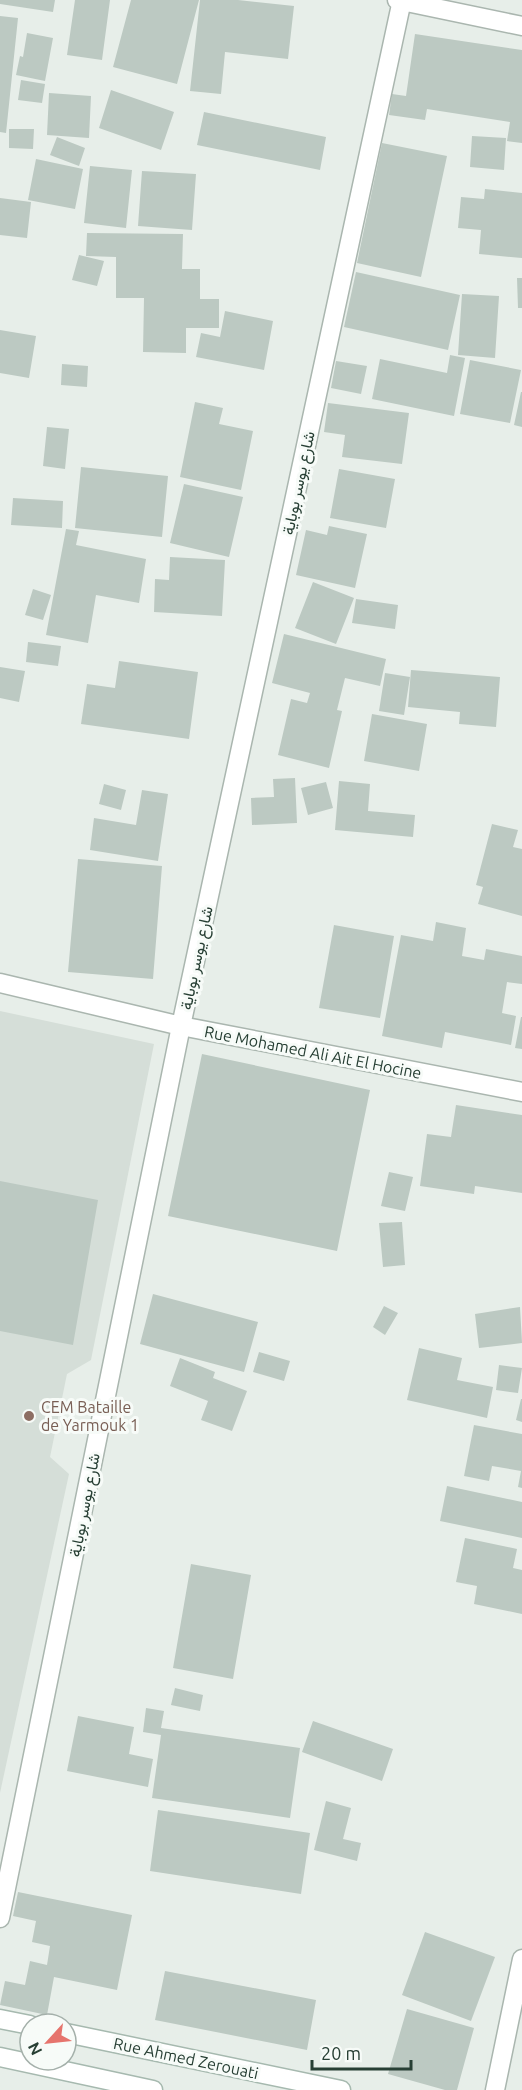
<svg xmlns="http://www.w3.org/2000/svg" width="522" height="2090" font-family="Ubuntu,Vazirmatn,sans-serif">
<rect width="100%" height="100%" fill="#e7eee9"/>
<path fill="#d5ded8" d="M0,1011L154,1044L91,1360L67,1374L50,1457L69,1474L0,1793Z"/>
<path fill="#bcc9c2" d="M0,0H55L53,12L0,4Z
M75,0H110L102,60L67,55Z
M131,0H199L177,84L113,67Z
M200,0H238L294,6L288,59L225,52L221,94L190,91Z
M0,16L18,18L6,133L0,132Z
M27,33L53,38L45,81L16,75L20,56L23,57Z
M415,34L522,50V143L507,141L510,122L427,109L425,120L389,115L392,94L406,96Z
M21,80L45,84L42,103L18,100Z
M111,90L174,112L161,150L99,128Z
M49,93L91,96L89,138L47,135Z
M204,112L326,137L320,170L197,145Z
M9,129H34L33,149L9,148Z
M472,136L506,138L504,170L470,167Z
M57,137L85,148L79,166L50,155Z
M382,143L447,156L421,277L357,263Z
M36,159L83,169L75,209L28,200Z
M90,166L132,170L126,228L84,223Z
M142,171L196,174L192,230L138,226Z
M485,189L522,193V258L479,254L481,230L458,228L461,197L484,199Z
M0,198L31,202L27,238L0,235Z
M87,233L183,234L182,269H200V299H219V328H186V353L143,352L144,298H116V257L86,256Z
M79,255L104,261L97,286L72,280Z
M356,272L460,295L448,350L344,327Z
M517,278H522V308H518Z
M462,294L499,296L495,358L458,355Z
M225,311L273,321L264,370L196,357L201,333L220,337Z
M0,330L36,336L29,378L0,373Z
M450,355L465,358L454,416L372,399L380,359L447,373Z
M470,360L521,370L510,423L460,414Z
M336,361L367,366L361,394L331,388Z
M62,364L88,366L87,387L61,385Z
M521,392H522V427L514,425Z
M195,402L223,408L219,424L253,431L241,490L180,477Z
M328,403L409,413L402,464L342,457L345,435L324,432Z
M47,427L69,429L65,469L43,466Z
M81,467L168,476L162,537L75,528Z
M339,469L395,479L386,528L330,518Z
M184,484L243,497L229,557L170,543Z
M13,498L63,501L62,528L11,525Z
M329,526L367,534L355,588L296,575L306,530L327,535Z
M66,529L79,531L76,545L146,559L139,603L96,595L88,643L46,635Z
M170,557L225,560L222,616L154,612L155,579L169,580Z
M313,582L354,598L336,644L295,628Z
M33,589L51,595L43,620L25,615Z
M356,599L398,605L395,629L352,623Z
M284,634L386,659L380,686L345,678L337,710L342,711L329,768L278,755L291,699L307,703L310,693L272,683Z
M28,642L61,646L58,666L26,662Z
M119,661L198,672L189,739L81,724L87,684L115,688Z
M0,667L25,671L19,702L0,698Z
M411,670L500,677L496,727L459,724L460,712L408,707Z
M385,673L410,677L404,715L379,711Z
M372,714L427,724L419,771L364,761Z
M295,778L297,823L252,825L251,798L274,797L273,779Z
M339,781L370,784L368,811L415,815L413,837L335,830Z
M326,782L333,808L308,815L301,788Z
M104,784L126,790L121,810L99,804Z
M142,790L168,794L158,861L90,850L94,818L136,825Z
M492,824L518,830L513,847L522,849V916L478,904L483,887L476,885Z
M78,859L162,866L153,979L68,972Z
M436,922L466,928L462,956L484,960L486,949L522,956V984L507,982L502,1013L516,1016L511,1045L445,1032L442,1048L382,1036L401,935L433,941Z
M334,925L394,936L380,1018L319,1008Z
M521,1017H522V1049L515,1048Z
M202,1054L370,1090L337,1251L168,1216Z
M456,1105L522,1115V1193L475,1186L474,1194L420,1186L427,1134L451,1137Z
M389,1172L413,1177L405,1211L381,1206Z
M0,1181L98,1200L73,1345L0,1331Z
M402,1222L405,1265L383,1267L379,1223Z
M153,1294L258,1322L244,1372L140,1344Z
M384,1306L398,1313L385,1335L373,1327Z
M520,1307L522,1343L479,1348L475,1314Z
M419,1348L462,1358L457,1380L493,1387L487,1418L407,1400Z
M259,1352L290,1361L284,1381L253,1372Z
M180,1358L215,1372L213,1378L247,1391L232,1431L201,1420L208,1401L170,1386Z
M499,1365L522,1368L518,1393L496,1390Z
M521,1399H522V1422L516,1420Z
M474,1425L522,1434V1488L518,1487L521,1471L492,1466L489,1481L464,1476Z
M447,1486L522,1502V1538L440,1521Z
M465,1538L517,1549L513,1568L522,1570V1614L474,1604L477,1586L456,1582Z
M191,1564L251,1575L233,1679L173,1668Z
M175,1688L203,1695L200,1711L171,1705Z
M146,1708L164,1711L161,1728L300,1748L290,1818L152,1798L161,1735L143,1732Z
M78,1716L134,1727L129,1754L153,1759L148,1787L67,1771Z
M313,1721L393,1749L382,1781L302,1752Z
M326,1801L351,1808L343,1839L361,1843L357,1861L314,1850Z
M158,1810L310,1833L301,1894L150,1871Z
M18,1892L132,1915L117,1990L54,1977L47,2015L0,2005L5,1981L25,1985L30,1961L47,1965L50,1946L32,1942L36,1921L13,1916Z
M425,1932L495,1957L471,2021L402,1995Z
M165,1971L316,2000L307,2050L155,2020Z
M407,2009L474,2028L457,2090H445L388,2074Z"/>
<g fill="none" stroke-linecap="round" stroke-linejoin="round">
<defs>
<path id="street" d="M397,0L522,26
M0,983L181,1026L522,1092
M0,1918L181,1026L402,0
M495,2090L522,1959"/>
<path id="secondary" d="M0,2019L30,2025
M66,2033L341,2090
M0,2057L153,2090"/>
</defs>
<use href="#street" stroke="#aab6af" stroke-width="21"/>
<use href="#secondary" stroke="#a6b9af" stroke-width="21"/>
<use href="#street" stroke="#fff" stroke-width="18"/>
<use href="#secondary" stroke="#fff" stroke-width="18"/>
</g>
<circle fill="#8d6e63" stroke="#f7fbf8" stroke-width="2" cx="29" cy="1416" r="6"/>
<g text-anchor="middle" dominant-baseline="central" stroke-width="6" stroke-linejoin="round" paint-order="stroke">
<g font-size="16" fill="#273f34" stroke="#f7fbf8">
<text transform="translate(298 483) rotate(-78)">شارع يوسر بوباية</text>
<text transform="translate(196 958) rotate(-78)">شارع يوسر بوباية</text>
<text transform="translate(313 1052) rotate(11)">Rue Mohamed Ali Ait El Hocine</text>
<text transform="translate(84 1505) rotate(-79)">شارع يوسر بوباية</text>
<text transform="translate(186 2058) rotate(12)">Rue Ahmed Zerouati</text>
</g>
<g font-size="16" fill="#785e54" stroke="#f7fbf8" text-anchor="start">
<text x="41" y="1407">CEM Bataille<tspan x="41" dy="18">de Yarmouk 1</tspan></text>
</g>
</g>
<g transform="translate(48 2042) rotate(243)"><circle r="28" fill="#f7fbf8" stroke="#a4b0aa" stroke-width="1.5"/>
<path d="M0-4.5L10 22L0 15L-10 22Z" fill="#e6746d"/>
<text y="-9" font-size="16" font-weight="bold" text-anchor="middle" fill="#273f34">N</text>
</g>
<path d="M312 2060v9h99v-9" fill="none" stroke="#273f34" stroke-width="3"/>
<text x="321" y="2060" font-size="18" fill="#273f34" stroke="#f7fbf8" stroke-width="4.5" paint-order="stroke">20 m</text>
</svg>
